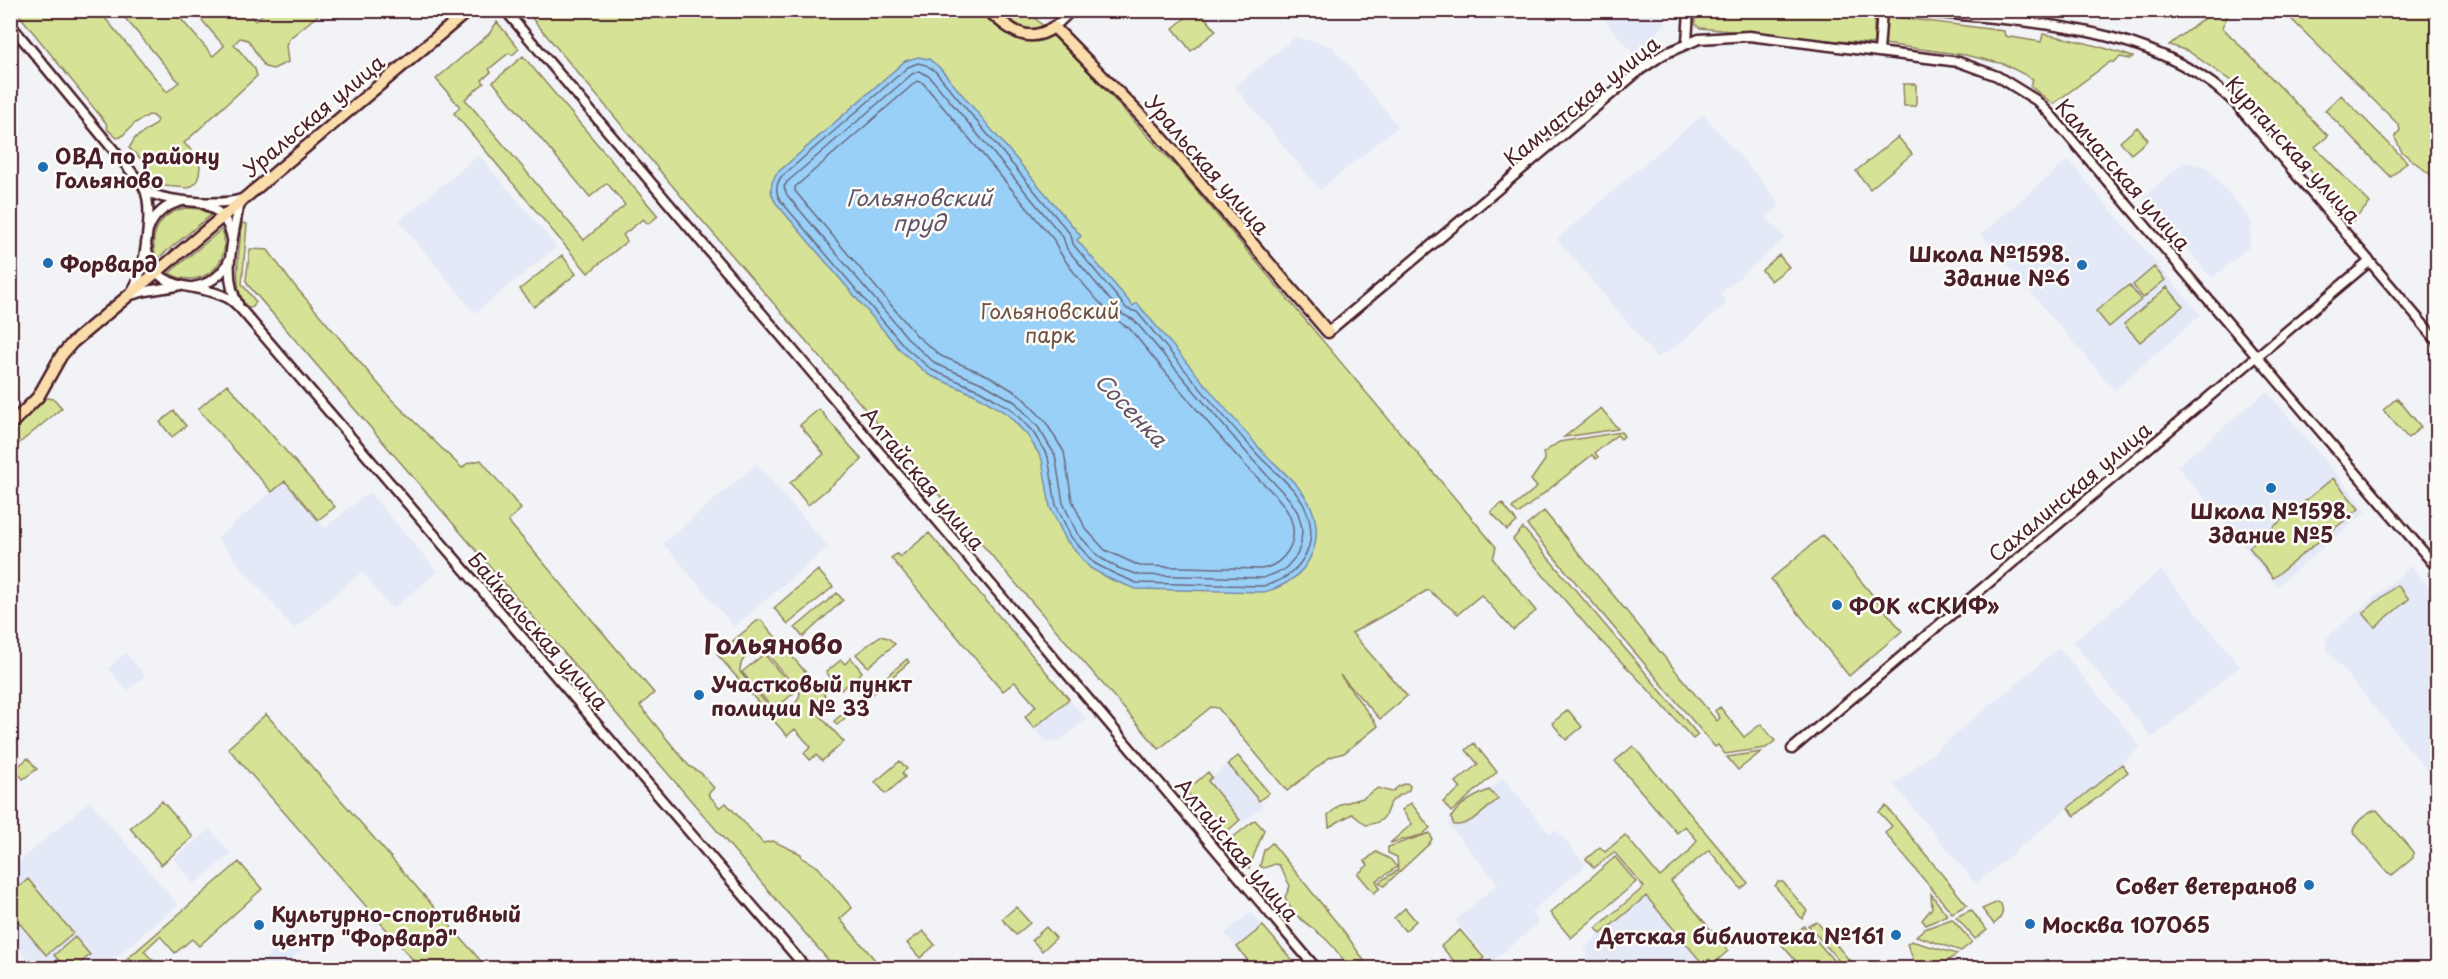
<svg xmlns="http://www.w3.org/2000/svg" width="2448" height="979" font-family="'Playpen Sans',sans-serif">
<rect width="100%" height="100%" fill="#f2f3f7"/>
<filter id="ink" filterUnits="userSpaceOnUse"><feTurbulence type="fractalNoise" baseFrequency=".0167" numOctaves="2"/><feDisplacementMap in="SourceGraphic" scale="12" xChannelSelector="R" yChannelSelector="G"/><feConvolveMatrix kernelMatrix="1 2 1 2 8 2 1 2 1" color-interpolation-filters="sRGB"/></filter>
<g filter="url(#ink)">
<path fill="#e4e9f7" d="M1596,11H1657L1666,23L1636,56Z
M1295,37L1332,46L1398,126L1320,190L1235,87Z
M1703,114L1777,199L1779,206L1766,217L1785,238L1720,294L1727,303L1671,350L1657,358L1557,239Z
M479,155L557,247L475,313L399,221Z
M2068,160L2201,315L2114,390L1981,234Z
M2184,162L2207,167L2252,222L2249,247L2212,278L2143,197Z
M2267,391L2367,511L2277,586L2177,466Z
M757,464L828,547L734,627L663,543Z
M285,481L325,528L369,492L438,572L392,609L362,572L294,629L217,538Z
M2411,566L2437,597V782L2327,650L2326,638Z
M2161,570L2240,666L2152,738L2073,642Z
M2059,648L2141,747L1976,884L1894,785Z
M126,653L145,676L127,691L108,668Z
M1069,699L1086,719L1058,742L1045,741L1034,728Z
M1228,764L1263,806L1243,823L1208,781Z
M1503,778L1550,834L1556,830L1586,865L1531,912L1539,922L1491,963L1455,920L1498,884L1448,824Z
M90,801L178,905L103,968H35L11,939L10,869Z
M210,829L231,854L194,884L173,859Z
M1657,887L1725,968H1590L1592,967L1584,958L1589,954L1584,948Z
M1251,912L1263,926L1237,947L1225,933Z
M297,930L309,944L281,968H254Z"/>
<path fill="#d6e396" stroke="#908160" stroke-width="1.5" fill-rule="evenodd" d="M1195,10L1200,11L1216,31L1191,51L1173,28Z
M1695,10H1777L1815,15C1828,5 1856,14 1872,16L1874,18V42L1871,44L1700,28L1695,24Z
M16,11H99L167,92L179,82L119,11H174L213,56L224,46L194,11H247L255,21L266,11H323L290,38L286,45L288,62L273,69L265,67L248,40L240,38L234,44L255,69L257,76L184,143L192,151L185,158V162L197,163L200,166L199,175L196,183L189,188L164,186L149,173L141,159L129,148L135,138L155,125L157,121L154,116L149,115L135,123L121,137L117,138L108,130L106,123Z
M526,11H1028L1086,69L1181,172L1496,547L1493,559L1536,611L1513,630L1481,595L1458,614L1428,590L1352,633L1407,696L1380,719L1340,675L1378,726L1344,753L1330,757L1287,791L1218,708L1211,707L1159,749L686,202Z
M2214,11H2230L2222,27L2328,136L2315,147L2370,203L2353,221L2238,86L2188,51L2169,45Z
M2283,11H2437V180L2402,152L2395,138L2400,130L2399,125Z
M1888,16L2004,31L2005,36L2041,42L2043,34C2074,39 2103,47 2133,57L2130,59L2120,57L2114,62H2110L2053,104L2030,86L2033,79L2004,64L1965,55L1884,44L1885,19Z
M497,22L519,49L512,55L509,53L489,69L491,72L482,80L484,83L465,99L584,240L625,205L607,183L590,197L493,82L523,56L658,216L648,224L643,219L623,235L627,241L588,273L454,113L460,107L436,79L489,34Z
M1903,84H1916V106H1904Z
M2341,95L2407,162L2391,177L2325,110Z
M2137,127L2148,140L2131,154L2120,142Z
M1898,137L1912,154L1870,189L1856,171Z
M187,208L200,209L211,215L157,259C147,235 161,211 187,208Z
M242,223L247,224L242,284L256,302L253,307L249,308C230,294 240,244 242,223Z
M222,229C234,263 201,292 169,273Z
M250,249L268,250L289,279L392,400L462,468L468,463L481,460L521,509L508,521L654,693L640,706L689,766L701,773L714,788L708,794L720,808L726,803L763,843L773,841L801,854L802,858L818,867L852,908L840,919L882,968H835L248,285L246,280Z
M562,255L576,274L534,307L520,289Z
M1779,255L1789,267L1771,281L1762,270Z
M2154,267L2165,280L2143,298L2133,285Z
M2129,285L2141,300L2109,327L2096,311Z
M2167,287L2183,306L2140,342L2124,324Z
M227,384L335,507L318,520L285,481L272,492L198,409Z
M47,398L54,399L62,408L11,450V432L43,399Z
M2397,398L2421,427L2408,438L2383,410Z
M1601,408L1618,429L1564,437Z
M819,409L862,460L808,505L790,483L824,454L800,425Z
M174,411L186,426L172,437L160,422Z
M1621,432L1624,436L1621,439L1617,435L1595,453L1598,457L1596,459L1592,455L1518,514L1512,508L1537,487L1531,480L1545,460L1543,453L1559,442Z
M2333,478L2359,509L2273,578L2249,547Z
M1502,503L1517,522L1507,530L1491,512Z
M1544,511L1717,721L1720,718L1715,711L1720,707L1744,737L1761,724L1775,741L1766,748L1725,754L1718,745L1715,747L1527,525Z
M1523,528L1698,735L1693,739L1644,685L1592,632L1519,547L1513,539Z
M929,533L1069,699L1034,728L1025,717L1036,706L1015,682L1003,691L891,558L897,554L900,557Z
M1823,535L1902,631L1849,676L1771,579Z
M818,570L833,587L788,624L774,608Z
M2397,585L2409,599L2375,627L2363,613Z
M837,593L843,600L803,637L795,628Z
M761,620L825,695L812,707L844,742L822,761L816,755L810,760L804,753L811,747L795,729L787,736L717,654L757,621ZM764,650L800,693C798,705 786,713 774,713L740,672C739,658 751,651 764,650Z
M880,636L888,638L895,644L868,667L856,654Z
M764,654L796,691L774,710L742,672Z
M851,658L862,672L841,690L826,672L841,660L845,664Z
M907,659L909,662L837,725L834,721Z
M1568,710L1582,727L1566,740L1552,723Z
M266,714L487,968H420L228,748Z
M1474,743L1497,772L1451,812L1443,802L1461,788L1456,782L1478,764L1466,750Z
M1633,746L1748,883L1741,889L1709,850L1671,881L1728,951L1713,964L1709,959L1703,964L1646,896L1601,934L1596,928L1644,887L1614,852L1594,868L1586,859L1600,847L1605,852L1625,835L1660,877L1688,853L1697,840L1685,826L1677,833L1615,761Z
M1761,752L1738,770L1727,757Z
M1238,756L1269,793L1259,801L1228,764Z
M28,758L37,769L23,779L15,769Z
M900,761L907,769L902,773L905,777L886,794L875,782Z
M2122,764L2128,772L2075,816L2068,808Z
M1208,772L1212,777L1208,781L1240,820L1223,835L1186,791Z
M1407,783L1410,786L1409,790C1404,794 1397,796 1393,800C1383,810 1391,822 1366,825L1352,814L1329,827L1328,815L1341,804L1363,798L1378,788L1392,792L1399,786Z
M1489,790L1498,799C1486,809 1471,826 1454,825L1451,818C1458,804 1475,796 1489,790Z
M162,801L193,837L161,865L130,828Z
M1411,803L1430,828L1422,835L1390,843L1412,824L1402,810Z
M1886,806L1967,905L1952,913L1885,833L1892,826L1879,812Z
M2377,810L2413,852V858L2392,875L2387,872L2353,831C2355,822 2368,812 2377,810Z
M1255,820L1264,830L1249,868L1227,842Z
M1430,833L1432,839L1429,844L1384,886L1379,882L1398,870L1397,857L1388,853V847Z
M1272,843L1346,934L1369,968H1349C1341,957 1333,944 1321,935C1307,923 1292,916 1285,897L1290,886L1279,865L1275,864L1264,868L1260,866L1264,850Z
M1376,852L1390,859L1397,867L1376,881L1380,888L1374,893L1358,874L1368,865L1365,861Z
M1615,857L1636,882L1571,938L1550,913Z
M239,862L262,889L199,946L192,939L175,953L160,936L144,951L160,968L127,959Z
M28,879L73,933L46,955L11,913V894Z
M1778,882H1783L1807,911L1802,919L1775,886Z
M1931,894L1947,915L1926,925L1922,920L1932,908Z
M1998,902L2001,904C2005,913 2001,919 1994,924L1982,909Z
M1016,907L1030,923L1016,935L1002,919Z
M1405,908L1416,921L1405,931L1394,918Z
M1971,910L1987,930L1975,939L1956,917Z
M1952,919L1972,942L1961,951L1916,936L1924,929Z
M1817,922L1856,968H1845L1808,925Z
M1263,926L1299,968H1254L1237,947Z
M1804,926L1840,968H1802L1782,945Z
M1046,927L1056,938L1042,951L1032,940Z
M1460,930L1484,958L1471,968H1460L1441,946Z
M923,931L935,945L920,958L907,943Z
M75,937L90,955L74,968H66L54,955Z
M1911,941L1957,954L1938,968H1917L1907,944Z"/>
<path fill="#99d0f8" stroke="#7989a6" stroke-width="1.5" d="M918,57L929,59L939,67L1081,236L1077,240L1133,306L1137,303C1178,352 1219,402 1261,450C1278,468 1303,486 1312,509C1326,549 1303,582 1264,592L1136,589L1112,580L1090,568L1066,540L1050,507L1042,459L1028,436L1007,414L978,396L929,375L901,351L776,203C769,192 770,185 776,174L905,61Z"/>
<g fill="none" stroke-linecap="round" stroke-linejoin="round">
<path stroke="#6a667d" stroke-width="1.5" d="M918,63L926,65L935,71L1071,235L1073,244L1127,309L1137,312C1177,360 1216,409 1258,455C1274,472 1297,488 1306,510C1321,546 1298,578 1263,586L1137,583L1115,574L1094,563L1071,537L1056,505L1048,457L1033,432L1011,409L981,391L932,370L905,347L780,200C775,191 776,185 781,177L908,67Z
M919,71L930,77L1063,237L1067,249L1122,314L1134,320L1252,459L1290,500L1298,513L1302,528L1301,544L1297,555L1284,570L1263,578L1139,575L1118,568L1099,557L1077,533L1063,503L1055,455L1038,427L1015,402L984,384L936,364L911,342L787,195L784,187L787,182L912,74Z
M917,81L923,83L1054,240C1059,258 1112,321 1129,328C1167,374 1205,421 1245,465C1259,481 1282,497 1290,517C1300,541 1285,564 1262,569L1140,566L1105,550L1085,528L1072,500L1064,452L1045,421L1020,395L989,376L941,356L917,336L795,191V187Z"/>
<defs>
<path id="minor" d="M505,10L1316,968
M1909,10C2019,22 2156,22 2238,106L2438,342
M10,24L148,192C168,202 221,206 242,199
M1054,27L1072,10
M1687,42L1689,10
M1879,52L1882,10
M202,203C219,209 229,221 232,239
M148,231C153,215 166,205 182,201
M146,243C152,297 194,280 228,298C235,302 240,308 245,314L806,968
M193,287C210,284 222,276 229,260
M133,289C145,270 154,208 144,188
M131,295L146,291L177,286
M238,304C222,276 233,240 238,210L241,203
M1328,332L1640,70L1664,54L1699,39L1749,36L1959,62L1997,76L2036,100L2050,114L2438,569
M1792,749L2370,261"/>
<path id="major" d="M988,10C1009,29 1027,46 1054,27L1157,132L1328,332
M10,425L38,397L61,356L72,343L469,10"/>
</defs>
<use href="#minor" stroke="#4a1f2b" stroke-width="13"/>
<use href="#major" stroke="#4a1f2b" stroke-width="15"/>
<use href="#minor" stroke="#fdfcf7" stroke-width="8"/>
<use href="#major" stroke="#faddab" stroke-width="10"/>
</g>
</g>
<g fill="#1f6fb2" stroke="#fdfcf7" stroke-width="2">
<circle cx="43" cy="167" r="6"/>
<circle cx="48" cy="263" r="6"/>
<circle cx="2082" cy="265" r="6"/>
<circle cx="2271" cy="488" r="6"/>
<circle cx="1837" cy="605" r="6"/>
<circle cx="699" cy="695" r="6"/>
<circle cx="2309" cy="885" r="6"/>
<circle cx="2030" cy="924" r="6"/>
<circle cx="259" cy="925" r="6"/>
<circle cx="1896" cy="935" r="6"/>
</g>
<g text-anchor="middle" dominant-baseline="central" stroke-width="5" stroke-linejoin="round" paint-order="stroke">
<g font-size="21" fill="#4a1f2b" stroke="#fdfcf7">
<text transform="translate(1581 100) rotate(-39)">Камчатская улица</text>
<text transform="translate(313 115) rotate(-40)">Уральская улица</text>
<text transform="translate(2294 149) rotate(48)">Курганская улица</text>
<text transform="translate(1208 164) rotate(49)">Уральская улица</text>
<text transform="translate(2124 174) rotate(49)">Камчатская улица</text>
<text transform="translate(924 478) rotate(50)">Алтайская улица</text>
<text transform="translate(2069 491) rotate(-40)">Сахалинская улица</text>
<text transform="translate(539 630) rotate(49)">Байкальская улица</text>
<text transform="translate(1238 849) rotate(50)">Алтайская улица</text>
</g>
<g font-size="21" font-weight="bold" fill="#4a1f2b" stroke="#fdfcf7" text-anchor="start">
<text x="55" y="155">ОВД по району<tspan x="55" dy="24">Гольяново</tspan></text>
<text x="2070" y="253" text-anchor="end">Школа №1598.<tspan x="2070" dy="24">Здание №6</tspan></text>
<text x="60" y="263">Форвард</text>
<text x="2271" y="510" text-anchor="middle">Школа №1598.<tspan x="2271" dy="24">Здание №5</tspan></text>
<text x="1849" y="605">ФОК «СКИФ»</text>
<text x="711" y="683">Участковый пункт<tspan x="711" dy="24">полиции № 33</tspan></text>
<text x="2297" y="885" text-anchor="end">Совет ветеранов</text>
<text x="271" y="913">Культурно-спортивный<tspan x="271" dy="24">центр "Форвард"</tspan></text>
<text x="2042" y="924">Москва 107065</text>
<text x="1884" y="935" text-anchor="end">Детская библиотека №161</text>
</g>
<g font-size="21" fill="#6d5046" stroke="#fdfcf7">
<text x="1050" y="310">Гольяновcкий<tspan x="1050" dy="24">парк</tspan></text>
</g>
<g font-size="22" font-style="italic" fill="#625468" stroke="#fdfcf7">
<text x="919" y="196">Гольяновский<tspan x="919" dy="25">пруд</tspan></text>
<text transform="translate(1132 409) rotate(46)">Сосенка</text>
</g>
<g font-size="27" font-weight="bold" fill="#4a1f2b" stroke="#fdfcf7">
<text x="773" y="642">Гольяново</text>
</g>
</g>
<rect width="2448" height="979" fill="none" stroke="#fdfcf7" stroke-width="36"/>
<rect x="18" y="18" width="2412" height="943" fill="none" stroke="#4a1f2b" stroke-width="2" filter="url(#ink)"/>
</svg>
